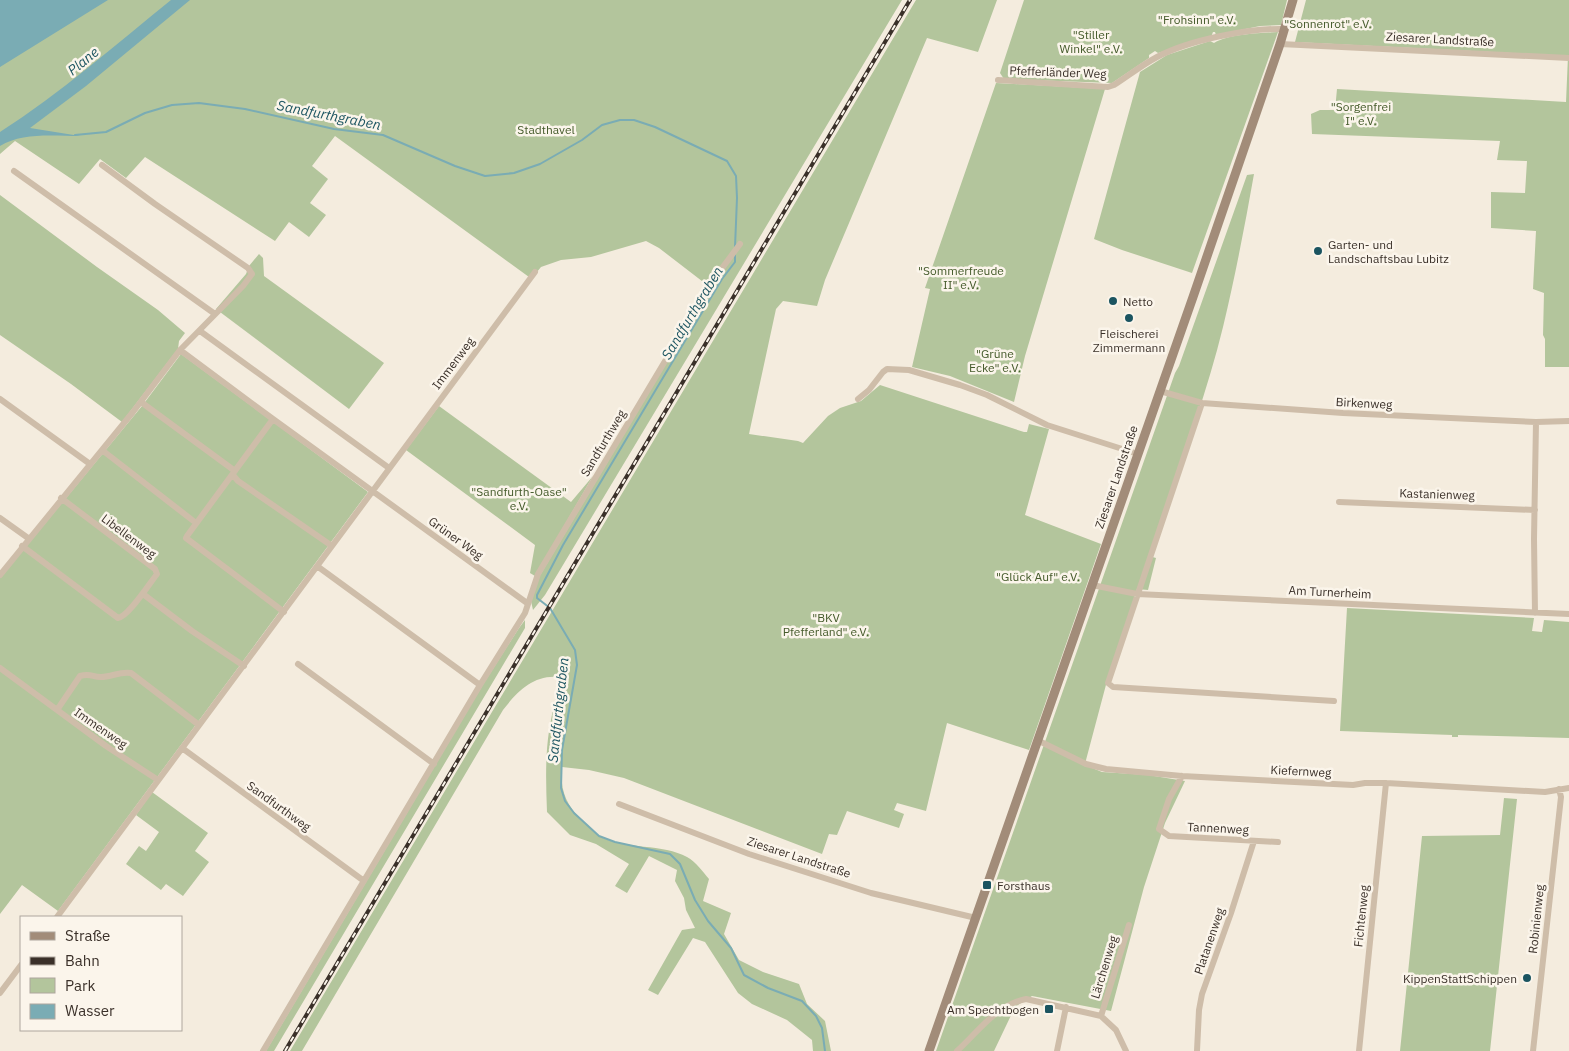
<svg xmlns="http://www.w3.org/2000/svg" width="1569" height="1051" font-family="'IBM Plex Sans',sans-serif">
<rect width="100%" height="100%" fill="#f4ecde"/>
<path fill="#b3c59c" d="M0,0H902L545,595L533,610L531,601L539,577L711,288L659,248L646,241L591,257L561,260L541,267L532,278L529,277L335,136L312,166L328,179L310,203L326,215L309,237L289,222L275,241L145,157L126,178L100,159L79,184L15,141L0,154Z
M916,0H997L978,52L927,38L825,280L817,306L783,301L776,309L749,434L798,441L803,443L828,416L840,408L861,401L880,385L1024,432H1027L1029,424L1049,429L1025,515L1101,544L1029,750L947,723L926,811L897,803L894,810L904,814L899,828L847,811L837,835L829,834L822,854L624,778L589,770L562,767C560,788 565,804 581,819C587,825 594,833 601,837C624,849 664,844 687,857C696,862 703,872 709,879L703,901L731,913L724,934L739,960L763,972L799,984L807,1004L825,1021L831,1051H813L812,1040L787,1020L752,1004L738,993L705,942L693,938L658,995L648,990L682,930L695,928L686,910L684,898L675,881L677,870L649,856L627,893L615,886L629,864L596,844L570,835L547,812C546,785 545,758 549,731C552,712 557,696 558,677C533,675 517,692 503,710L302,1051H290Z
M1024,0H1287L1281,25L1260,26L1216,35L1215,32H1213L1211,37L1158,53L1155,51L1149,55V58L1112,83L1004,79L1000,73Z
M1306,0H1569V367H1545V339L1543,335L1544,293L1533,289L1536,231L1491,228V192L1525,193L1527,161L1497,160L1500,141L1312,134L1311,114L1320,110H1335L1337,89L1566,102L1568,56L1295,42Z
M1278,32L1192,273L1122,250L1094,239L1140,72L1167,55L1210,41L1214,43C1229,34 1260,33 1278,32Z
M996,83L1105,89L1025,356L1014,402L950,376L912,367L930,289L925,288Z
M1254,174C1245,225 1235,277 1223,327C1204,405 1174,480 1149,556L1156,558L1148,590L1137,589L1107,681L1086,760L1085,765L1102,772L1148,775L1185,781L1165,823L1144,887L1111,1011L1032,996L1015,1007L994,1051H936L1175,373L1179,366L1247,175Z
M0,195L97,267L158,310L185,333L179,341L178,349L122,422L71,384L0,335Z
M259,254L263,258L264,276L384,363L349,409L216,309L246,274L249,266Z
M181,354L368,492L58,911L22,885L0,914V578L142,406Z
M439,406L571,502L593,476L535,576L530,573L535,545L406,450Z
M1347,608L1534,618L1532,631L1542,632L1544,620L1569,622V738L1458,735V737H1452V735L1340,731Z
M525,620V628L274,1051H266L482,686L519,628Z
M152,792L208,833L195,851L209,862L183,896L166,884L161,890L126,864L139,846L146,851L159,832L136,815Z
M1504,798L1517,799L1490,1051H1400L1422,836L1500,835Z"/>
<path fill="#7aacb4" d="M0,0H108L0,67Z
M171,0H190L86,86L30,128L80,136C54,136 22,132 0,146V132C61,93 115,45 171,0Z"/>
<g fill="none" stroke-linecap="round" stroke-linejoin="round">
<path stroke="#7aacb4" stroke-width="2" d="M75,135L106,132L145,113L172,105L199,103L245,109L334,129L383,135L455,166L485,176L514,173L540,164L582,140L602,125L620,120H634L655,127L727,161L736,176L737,198L735,247
M735,254V262L722,279L563,545L537,595V598L550,608L575,650L577,665L562,750L561,788L565,801L574,813L599,836L615,842L670,854L680,864L695,900L708,921L731,948L744,975L768,988L802,1001L816,1016L822,1028L825,1051"/>
<path stroke="#cebda9" stroke-width="6" d="M1280,44L1569,58
M998,80L1108,87L1114,85C1128,76 1142,65 1157,57C1189,40 1249,28 1285,29
M14,171L215,314
M200,331L389,468
M180,350L273,419L527,603
M1160,391L1202,403L1343,413L1536,422L1569,421
M0,399L90,464
M858,399L869,390L883,372L887,369L909,370L960,385L987,395L1047,425L1138,454
M141,402L235,471
M1202,403L1108,683L1113,687L1334,701
M273,419L187,536L186,538L284,612
M102,450L196,523
M233,475L238,481L332,546
M1339,502L1535,510
M0,518L28,538
M22,546L118,618C128,617 150,583 157,574L155,569L61,498
M317,566L480,685
M0,575L133,412L180,350L243,286L252,274L248,268L155,204L102,165
M1092,585L1137,594L1569,614
M143,594L192,631L244,666
M1535,613L1534,539L1536,422
M298,664L434,764
M0,668L106,746L158,780
M57,710L80,676C91,673 92,677 101,677C112,677 120,671 131,673L199,725
M1037,740L1086,764L1106,769L1182,776L1353,785L1365,783H1386L1545,792L1569,788
M182,748L364,881
M1182,776L1169,799L1159,829L1169,836L1278,842
M619,804L749,854L871,893L976,918
M57,917L535,272
M0,993L21,965
M1101,1016L1129,925
M263,1051L480,685L525,613L538,574L714,279L740,244
M957,1051C978,1032 996,1005 1026,999L1101,1016L1116,1030L1126,1051
M1057,1051L1066,1007
M1197,1051L1199,1010L1202,994L1231,913L1254,841
M1359,1051L1386,783
M1533,1051L1561,797L1559,789"/>
<path stroke="#a28c79" stroke-width="9" d="M929,1051L1193,297L1280,44L1293,0"/>
<defs>
<path id="rail" d="M285,1051L910,0"/>
</defs>
<use href="#rail" stroke="#3a3029" stroke-width="4"/>
<use href="#rail" stroke="#fbf5eb" stroke-width="2" stroke-dasharray="5.5" stroke-linecap="butt"/>
</g>
<g fill="#1b5460" stroke="#fbf5eb" stroke-width="2">
<circle cx="1318" cy="251" r="5"/>
<circle cx="1113" cy="301" r="5"/>
<circle cx="1129" cy="318" r="5"/>
<rect x="982" y="880" width="10" height="10" rx="2.5"/>
<circle cx="1527" cy="978" r="5"/>
<rect x="1044" y="1004" width="10" height="10" rx="2.5"/>
</g>
<g text-anchor="middle" dominant-baseline="central" stroke-width="5" stroke-linejoin="round" paint-order="stroke">
<g font-size="12" fill="#455b2b" stroke="#fbf5eb">
<text x="1197" y="19">"Frohsinn" e.V.</text>
<text x="1328" y="23">"Sonnenrot" e.V.</text>
<text x="1091" y="34">"Stiller<tspan x="1091" dy="14">Winkel" e.V.</tspan></text>
<text x="1361" y="106">"Sorgenfrei<tspan x="1361" dy="14">I" e.V.</tspan></text>
<text x="546" y="129">Stadthavel</text>
<text x="961" y="270">"Sommerfreude<tspan x="961" dy="14">II" e.V.</tspan></text>
<text x="995" y="353">"Grüne<tspan x="995" dy="14">Ecke" e.V.</tspan></text>
<text x="519" y="491">"Sandfurth-Oase"<tspan x="519" dy="14">e.V.</tspan></text>
<text x="1038" y="576">"Glück Auf" e.V.</text>
<text x="826" y="617">"BKV<tspan x="826" dy="14">Pfefferland" e.V.</tspan></text>
</g>
<g font-size="12" fill="#3a3029" stroke="#fbf5eb">
<text transform="translate(1440 39) rotate(3)">Ziesarer Landstraße</text>
<text transform="translate(1058 72) rotate(2)">Pfefferländer Weg</text>
<text transform="translate(453 363) rotate(-53)">Immenweg</text>
<text transform="translate(1364 403) rotate(3)">Birkenweg</text>
<text transform="translate(603 443) rotate(-59)">Sandfurthweg</text>
<text transform="translate(1116 477) rotate(-71)">Ziesarer Landstraße</text>
<text transform="translate(1437 494) rotate(2)">Kastanienweg</text>
<text transform="translate(129 536) rotate(37)">Libellenweg</text>
<text transform="translate(456 538) rotate(36)">Grüner Weg</text>
<text transform="translate(1330 592) rotate(3)">Am Turnerheim</text>
<text transform="translate(101 728) rotate(35)">Immenweg</text>
<text transform="translate(1301 771) rotate(3)">Kiefernweg</text>
<text transform="translate(279 806) rotate(36)">Sandfurthweg</text>
<text transform="translate(1218 828) rotate(3)">Tannenweg</text>
<text transform="translate(799 857) rotate(18)">Ziesarer Landstraße</text>
<text transform="translate(1361 916) rotate(-84)">Fichtenweg</text>
<text transform="translate(1536 919) rotate(-84)">Robinienweg</text>
<text transform="translate(1209 941) rotate(-71)">Platanenweg</text>
<text transform="translate(1104 967) rotate(-73)">Lärchenweg</text>
</g>
<g font-size="12" fill="#3a3029" stroke="#fbf5eb" text-anchor="start">
<text x="1328" y="244">Garten- und<tspan x="1328" dy="14">Landschaftsbau Lubitz</tspan></text>
<text x="1123" y="301">Netto</text>
<text x="1129" y="333" text-anchor="middle">Fleischerei<tspan x="1129" dy="14">Zimmermann</tspan></text>
<text x="997" y="885">Forsthaus</text>
<text x="1517" y="978" text-anchor="end">KippenStattSchippen</text>
<text x="1039" y="1009" text-anchor="end">Am Spechtbogen</text>
</g>
<g font-size="14" font-style="italic" fill="#1b5460" stroke="#fbf5eb">
<text transform="translate(83 61) rotate(-39)">Plane</text>
<text transform="translate(329 115) rotate(11)">Sandfurthgraben</text>
<text transform="translate(692 313) rotate(-59)">Sandfurthgraben</text>
<text transform="translate(558 710) rotate(-84)">Sandfurthgraben</text>
</g>
</g>
<rect x="20" y="916" width="162" height="115" fill="#fbf5eb" stroke="#aea69d"/>
<rect x="30" y="932" width="25" height="8" fill="#a28c79" stroke="#aea69d"/>
<text x="65" y="941" font-size="15" fill="#3a3029">Straße</text>
<rect x="30" y="957" width="25" height="8" fill="#3a3029" stroke="#aea69d"/>
<text x="65" y="966" font-size="15" fill="#3a3029">Bahn</text>
<rect x="30" y="978" width="25" height="15" fill="#b3c59c" stroke="#aea69d"/>
<text x="65" y="991" font-size="15" fill="#3a3029">Park</text>
<rect x="30" y="1004" width="25" height="15" fill="#7aacb4" stroke="#aea69d"/>
<text x="65" y="1016" font-size="15" fill="#3a3029">Wasser</text>
</svg>
